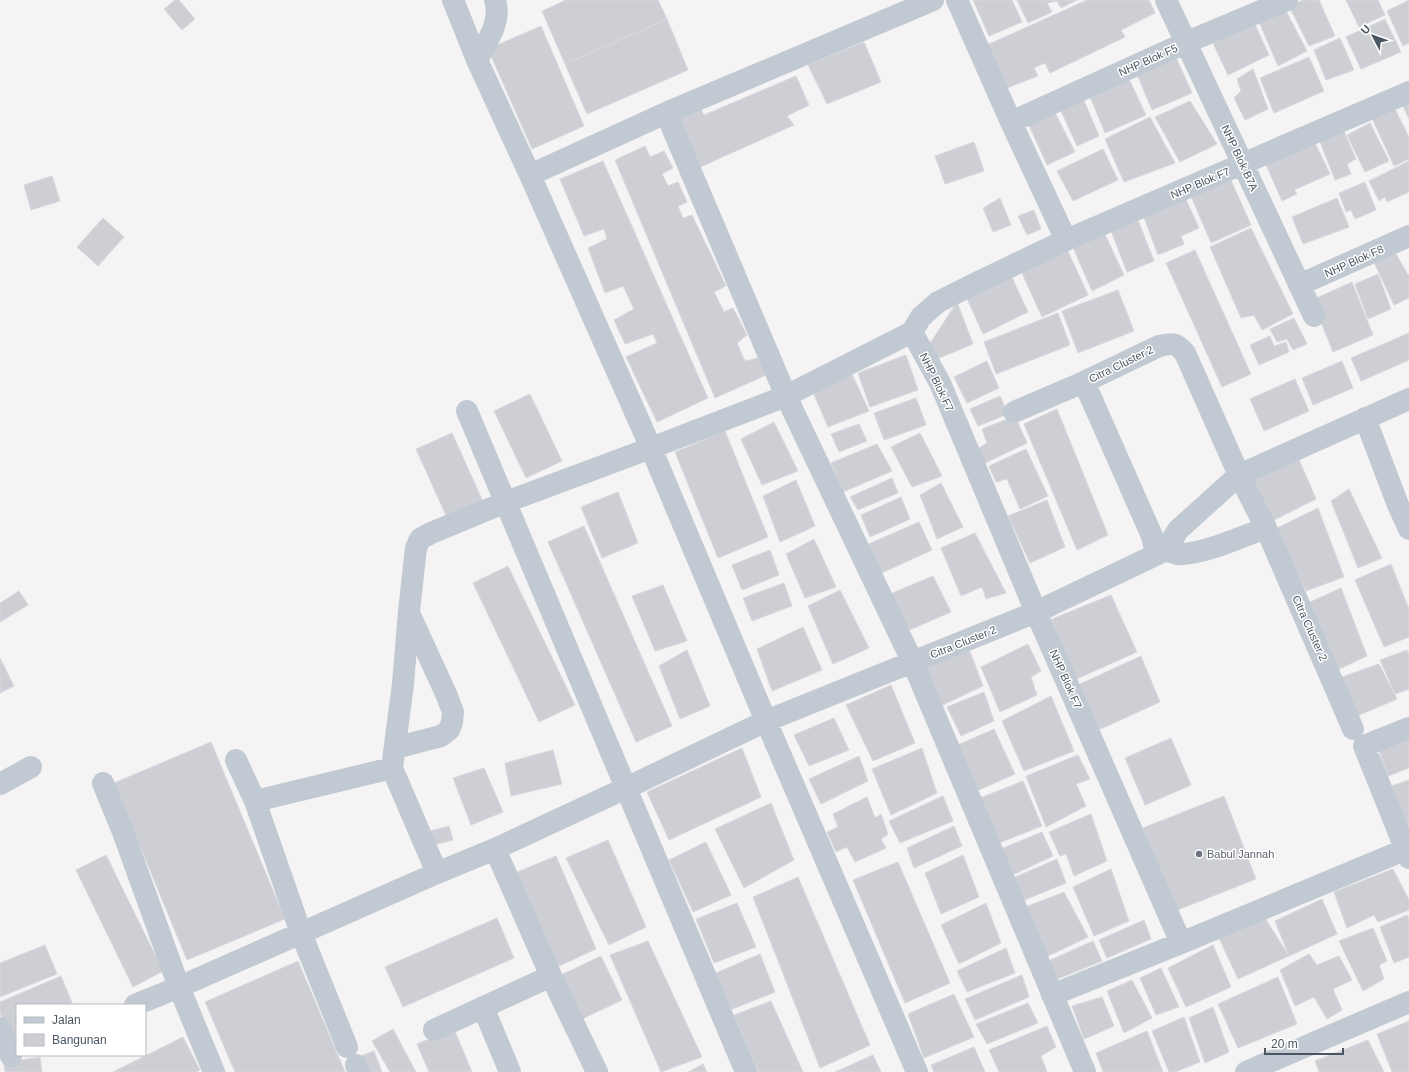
<svg xmlns="http://www.w3.org/2000/svg" width="1409" height="1072" font-family="Helvetica,sans-serif">
<rect width="100%" height="100%" fill="#f5f3f3"/>
<path fill="#cdcfd5" stroke="#d7d9de" d="M175,0H179L195,19L182,30L164,9Z
M566,0H658L667,19L565,64L542,11Z
M973,0H1012L1022,22L989,36Z
M1017,0H1077L1061,8L1057,1L1047,3L1052,12L1028,23Z
M1087,0H1149L1155,13L1121,30L1125,37L1050,73L1045,63L1034,68L1038,76L1007,88L987,45Z
M1303,0H1319L1335,36L1309,46L1289,6Z
M1346,0H1378L1385,15L1359,27Z
M1409,0V43L1403,46L1387,11Z
M1285,9L1307,51L1278,66L1259,22Z
M667,19L688,70L587,114L565,64Z
M1385,19L1401,52L1361,69L1346,37Z
M1253,20L1269,55L1228,75L1212,41Z
M541,26L584,126L532,149L488,49Z
M1340,38L1354,70L1326,80L1314,50Z
M864,42L881,82L827,104L808,65Z
M1175,55L1192,93L1152,110L1136,72Z
M1309,57L1324,91L1274,113L1260,78Z
M1253,69L1268,109L1245,120L1234,98L1241,91L1237,79Z
M796,76L809,105L787,116L794,125L698,168L676,118L698,105L704,115Z
M1128,77L1146,115L1105,133L1089,94Z
M1080,91L1099,136L1077,146L1057,102Z
M1409,100V119L1402,104Z
M1190,101L1217,144L1180,162L1155,117Z
M1394,107L1409,137V159L1394,166L1371,116Z
M1054,111L1075,152L1047,165L1027,121Z
M1150,117L1175,163L1124,182L1105,139Z
M1370,123L1389,161L1365,172L1347,135Z
M1343,129L1356,159L1347,164L1351,174L1335,180L1319,139Z
M974,142L984,171L945,184L935,156Z
M1315,143L1330,174L1294,190L1297,194L1282,201L1266,165Z
M645,146L650,157L664,151L673,168L662,174L668,186L678,182L687,202L678,206L683,218L692,215L726,286L714,292L724,312L733,308L747,335L737,343L745,361L758,358L766,375L715,398L615,160Z
M1103,149L1118,180L1073,201L1057,171Z
M603,161L708,398L657,422L626,357L657,343L653,334L625,344L614,320L634,309L623,286L605,293L588,248L607,239L604,229L584,236L560,179Z
M1409,161V192L1387,202L1385,197L1379,201L1369,181Z
M52,176L60,201L31,210L24,185Z
M1230,178L1251,225L1211,243L1191,196Z
M1365,182L1376,210L1355,219L1351,210L1346,212L1339,193Z
M1183,193L1199,228L1181,236L1184,244L1158,255L1142,212Z
M1000,198L1011,225L993,232L983,208Z
M1337,198L1349,227L1303,244L1292,217Z
M1034,210L1041,229L1027,235L1018,216Z
M103,218L124,237L98,266L77,247Z
M1138,220L1154,261L1127,272L1111,231Z
M1251,228L1293,314L1262,330L1254,315L1241,318L1210,247Z
M1103,230L1124,275L1092,291L1071,243Z
M1067,249L1088,295L1042,317L1021,271Z
M1195,250L1251,374L1222,387L1166,263Z
M1395,252L1408,275L1409,274V298L1394,305L1374,262Z
M1010,273L1028,312L983,334L965,294Z
M1378,274L1391,309L1368,319L1355,284Z
M1352,282L1373,335L1333,352L1312,300Z
M1118,290L1134,331L1078,353L1062,311Z
M957,302L973,344L937,359L929,345Z
M1058,313L1070,345L996,374L984,342Z
M1294,318L1307,344L1293,350L1287,339L1277,342L1270,329Z
M1409,333V360L1361,381L1351,358Z
M1270,336L1274,346L1286,342L1289,352L1259,365L1250,345Z
M906,355L918,390L870,407L858,373Z
M987,361L999,388L967,403L954,377Z
M1342,361L1353,388L1313,405L1302,378Z
M852,374L869,411L828,427L813,392Z
M1295,379L1309,411L1264,431L1250,399Z
M530,394L562,461L526,478L494,411Z
M1000,396L1008,414L978,426L970,409Z
M916,398L926,425L884,440L874,413Z
M1057,409L1108,535L1077,550L1024,424Z
M1015,416L1027,443L983,464L977,449L987,443L982,429Z
M774,422L798,471L762,485L741,439Z
M859,424L867,441L839,452L831,434Z
M725,431L768,537L718,558L675,452Z
M452,433L485,506L449,522L416,449Z
M920,433L942,476L912,487L891,447Z
M877,444L892,471L843,492L831,463Z
M1026,449L1048,496L1020,509L1007,479L996,482L989,466Z
M1297,455L1316,499L1270,522L1249,482Z
M892,478L898,493L858,510L850,497Z
M796,480L815,526L780,542L763,496Z
M941,483L963,527L937,539L920,495Z
M1349,489L1382,558L1358,568L1331,501Z
M618,492L638,543L602,558L581,507Z
M901,497L910,519L870,537L861,515Z
M1047,500L1065,547L1030,563L1008,516Z
M1318,508L1344,577L1306,591L1275,529Z
M919,522L932,550L877,575L864,546Z
M584,526L672,726L636,742L548,542Z
M975,533L1006,593L986,599L982,587L961,596L941,548Z
M814,539L836,587L805,598L786,554Z
M770,550L779,575L742,590L732,565Z
M1391,564L1409,609V637L1384,647L1355,580Z
M508,566L575,705L539,722L473,583Z
M933,576L951,612L900,634L883,597Z
M784,583L792,606L752,621L743,598Z
M663,585L687,641L655,651L632,596Z
M1341,588L1367,656L1337,670L1310,602Z
M840,590L869,648L833,664L808,606Z
M19,591L28,605L0,622V603Z
M1111,595L1137,652L1074,680L1052,619Z
M803,627L822,670L772,691L757,649Z
M1028,644L1041,671L1031,677L1037,695L1000,712L981,667Z
M969,649L983,686L936,708L920,671Z
M687,650L710,706L680,719L659,666Z
M1407,650L1409,655V689L1395,694L1380,660Z
M1141,656L1160,702L1096,731L1078,685Z
M0,658L14,686L0,693Z
M1379,664L1397,699L1357,716L1342,677Z
M891,685L915,743L873,761L846,705Z
M984,692L994,721L961,736L947,707Z
M1051,696L1074,751L1024,771L1002,721Z
M834,718L849,750L809,766L794,735Z
M994,729L1015,774L970,794L951,748Z
M1171,738L1191,785L1145,805L1125,758Z
M1409,738V768L1388,776L1377,745Z
M211,742L285,919L187,960L114,783Z
M742,748L761,797L669,840L647,792Z
M922,748L937,793L891,815L872,769Z
M553,750L562,784L511,796L505,763Z
M1078,755L1090,779L1076,784L1086,806L1046,827L1026,776Z
M859,756L868,781L821,804L809,779Z
M484,768L503,812L471,825L453,778Z
M1409,780V826L1402,829L1388,787Z
M1023,781L1042,826L999,843L980,798Z
M943,796L953,821L900,843L889,821Z
M1224,796L1256,879L1175,911L1143,828Z
M867,797L875,818L881,814L888,834L881,839L886,848L855,862L847,847L836,852L827,832L838,827L833,814Z
M771,803L794,860L744,888L715,829Z
M1091,814L1107,861L1074,876L1066,854L1060,856L1049,832Z
M449,826L453,840L433,845L430,831Z
M954,826L962,846L914,868L907,848Z
M1042,832L1053,856L1006,878L996,851Z
M608,840L646,927L609,945L566,858Z
M706,842L731,895L693,912L669,860Z
M106,855L163,971L133,987L76,870Z
M963,855L979,897L941,914L925,873Z
M556,856L596,949L555,968L515,873Z
M1057,859L1066,883L1022,901L1013,878Z
M898,862L950,983L905,1003L853,880Z
M1111,869L1129,921L1094,936L1073,887Z
M1393,869L1409,900V910L1378,922L1374,915L1347,928L1334,892Z
M798,877L870,1045L820,1068L753,897Z
M1064,892L1088,937L1042,959L1023,908Z
M1322,899L1337,934L1289,956L1275,921Z
M737,903L756,947L714,963L696,919Z
M986,903L1001,943L959,964L941,925Z
M1407,915L1409,919V957L1394,963L1380,927Z
M497,918L514,958L403,1007L385,967Z
M1265,918L1289,956L1238,979L1219,938Z
M1144,920L1151,939L1107,958L1099,940Z
M1373,928L1387,961L1379,965L1384,979L1363,991L1339,941Z
M648,941L702,1057L661,1072L610,955Z
M1093,941L1102,961L1055,980L1046,962Z
M45,945L57,974L0,997V963Z
M1213,945L1231,987L1186,1007L1168,968Z
M1006,948L1015,973L967,992L957,971Z
M760,954L775,992L730,1010L716,973Z
M1309,954L1317,965L1339,956L1352,980L1333,989L1342,1010L1327,1019L1314,997L1295,1006L1280,970Z
M601,956L622,1000L580,1020L559,976Z
M298,961L345,1072H235L205,1002Z
M1161,968L1179,1007L1156,1015L1140,978Z
M1022,975L1029,997L975,1020L965,999Z
M61,976L73,1005H17V1041L13,1043L0,1013V1002Z
M1278,977L1297,1024L1238,1048L1218,1004Z
M1132,980L1152,1018L1124,1033L1107,991Z
M954,994L974,1037L924,1058L908,1014Z
M1102,997L1114,1026L1084,1039L1072,1006Z
M771,1001L803,1072H758L734,1015Z
M1028,1003L1038,1023L987,1044L976,1024Z
M1213,1007L1229,1052L1205,1063L1189,1018Z
M1184,1017L1200,1062L1175,1072H1169L1152,1031Z
M1409,1021V1072H1392L1377,1034Z
M1047,1026L1056,1047L1041,1056L1047,1072H999L989,1050Z
M393,1029L416,1072H390L372,1041Z
M454,1029L472,1072H429L417,1044Z
M1147,1031L1163,1072H1103L1096,1053Z
M183,1037L200,1070L196,1072H113Z
M1368,1040L1384,1072H1319L1315,1061Z
M974,1047L985,1072H934L931,1065Z
M374,1051L382,1072H364L358,1057Z
M873,1055L881,1072H835Z
M40,1057L42,1072H5L4,1063Z
M703,1064L707,1072H688Z"/>
<g fill="none" stroke-linecap="round" stroke-linejoin="round">
<path stroke="#c1cad2" stroke-width="22" d="M453,0L477,60L530,175L651,448L766,721L917,1072
M957,0L1011,122L1066,240
M1166,0L1314,316
M477,60C487,41 502,22 495,0
M666,113L786,396L913,663L1085,1072
M1011,122L1185,43L1287,0
M530,175L666,113L933,0
M1299,285L1409,236
M1014,412L1084,382
M1365,418L1398,505L1409,529
M1166,550L1178,530L1239,475L1409,399
M1156,555L1152,536L1084,382L1159,346C1173,343 1175,342 1185,353L1239,475L1266,528L1353,729
M1409,728L1364,746L1409,858
M395,748L441,736L449,730L452,722L453,712L447,696L409,613
M236,760L255,801
M392,768L437,873
M103,783L123,832L179,987L214,1072
M0,784L31,767
M1181,943L1036,612L940,383L912,332L921,317L938,302L974,284L1066,240L1409,92
M551,976L597,1072
M1052,995L1181,943L1409,848
M135,1005L179,987L437,873L495,849L626,788L467,411
M483,1007L510,1072
M0,1028L11,1056
M434,1030L551,976L495,849
M347,1047L301,933L255,801L392,768L403,684L409,611L416,548L420,539L431,533L506,502L651,448L786,396L912,332
M356,1065L359,1072
M746,1072L626,788L766,721L1036,612L1166,550C1171,552 1177,555 1183,554C1209,552 1241,537 1266,528
M1246,1072L1409,1002"/>
</g>
<circle fill="#6b7280" stroke="#fff" stroke-width="1.5" cx="1199" cy="854" r="4"/>
<g text-anchor="middle" dominant-baseline="central" stroke-width="3" stroke-linejoin="round" paint-order="stroke">
<g font-size="11" fill="#4a5661" stroke="#fff">
<text transform="translate(1148 60) rotate(-24)">NHP Blok F5</text>
<text transform="translate(1240 158) rotate(65)">NHP Blok B7A</text>
<text transform="translate(1200 183) rotate(-23)">NHP Blok F7</text>
<text transform="translate(1354 261) rotate(-24)">NHP Blok F8</text>
<text transform="translate(1121 364) rotate(-26)">Citra Cluster 2</text>
<text transform="translate(937 382) rotate(64)">NHP Blok F7</text>
<text transform="translate(1310 628) rotate(66)">Citra Cluster 2</text>
<text transform="translate(963 642) rotate(-22)">Citra Cluster 2</text>
<text transform="translate(1066 679) rotate(66)">NHP Blok F7</text>
</g>
<g font-size="11" fill="#5b616d" stroke="#fff" text-anchor="start">
<text x="1207" y="854">Babul Jannah</text>
</g>
</g>
<rect x="16" y="1004" width="130" height="52" fill="#ffffff" stroke="#b7bbc0"/>
<rect x="24" y="1017" width="20" height="6" fill="#c1cad2" stroke="#b7bbc0"/>
<text x="52" y="1024" font-size="12" fill="#4a5661">Jalan</text>
<rect x="24" y="1034" width="20" height="12" fill="#cdcfd5" stroke="#b7bbc0"/>
<text x="52" y="1044" font-size="12" fill="#4a5661">Bangunan</text>
<g transform="translate(1373 36) rotate(311)" stroke="#ffffff" stroke-width="3" paint-order="stroke">
<path d="M0-3L7 15L0 10L-7 15Z" fill="#4a5661"/>
<text y="-6" font-size="11" font-weight="bold" text-anchor="middle" fill="#4a5661">U</text>
</g>
<path d="M1265 1048v6h78v-6" fill="none" stroke="#4a5661" stroke-width="2"/>
<text x="1271" y="1048" font-size="12" fill="#4a5661" stroke="#ffffff" stroke-width="3" paint-order="stroke">20 m</text>
</svg>
